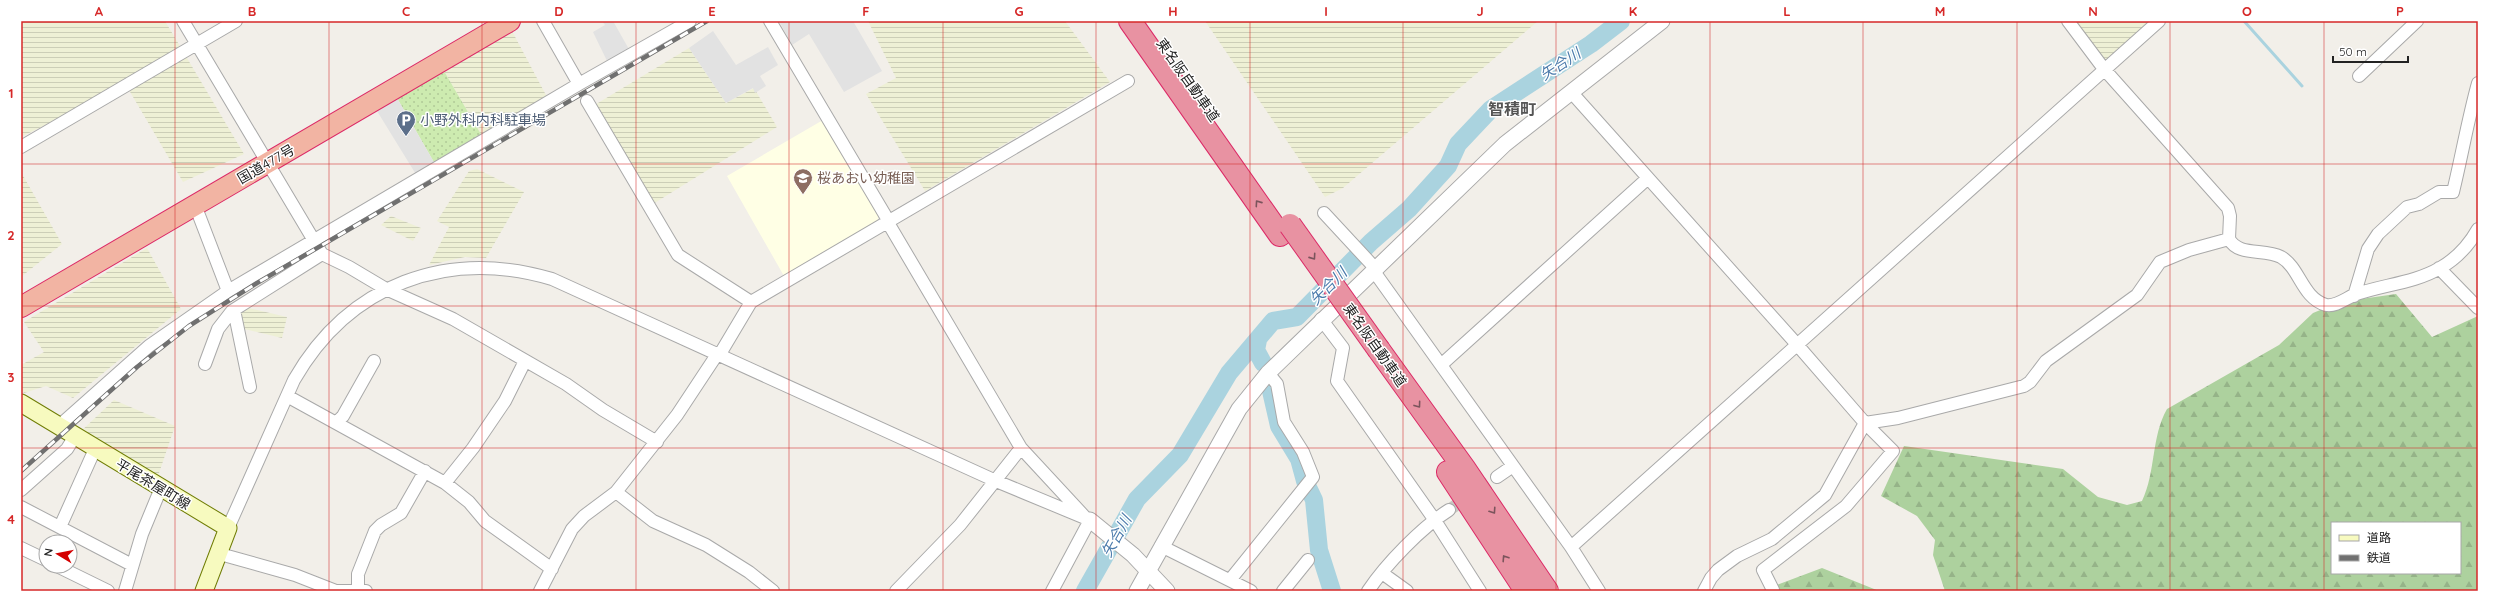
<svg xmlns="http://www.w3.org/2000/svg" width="2499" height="612" font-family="Quicksand,'Noto Sans JP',sans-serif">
<defs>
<pattern id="farmland-rules" width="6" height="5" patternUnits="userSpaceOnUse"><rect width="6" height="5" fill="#eef0d5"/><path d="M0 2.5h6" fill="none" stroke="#ccceb7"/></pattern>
<pattern id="grass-dots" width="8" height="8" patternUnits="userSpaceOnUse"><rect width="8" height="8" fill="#cdebb0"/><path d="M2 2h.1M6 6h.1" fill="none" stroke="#b0c997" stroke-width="1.8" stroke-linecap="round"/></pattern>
<pattern id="forest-firs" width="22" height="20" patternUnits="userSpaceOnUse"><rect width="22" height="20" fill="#add19e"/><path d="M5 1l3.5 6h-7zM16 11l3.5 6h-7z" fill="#95b388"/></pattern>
</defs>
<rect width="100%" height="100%" fill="#f2efe9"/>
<path fill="#ffffe5" d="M823,120L879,213L877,223L784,276L727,176Z"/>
<path fill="url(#farmland-rules)" d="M21,21H165L244,154L183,182L126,85L21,137Z
M868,21H1065L1110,82L925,191L866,94L896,78Z
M1205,21H1538L1343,188L1325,197Z
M2075,21H2152L2109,60L2102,59Z
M512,31L547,97L482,136L444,71Z
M689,48L726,103L754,88L777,127L653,204L593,106Z
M477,169L524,192L486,258L465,257L429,265L449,227L437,221L469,171Z
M21,172L62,244L21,277Z
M391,216L421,228L413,241L381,225Z
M147,248L181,309L73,398L46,386L24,393L21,389V365L44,352L24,322Z
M244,307L287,317L282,338L240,328L236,313Z
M114,400L175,426L157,479L78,434Z"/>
<path fill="url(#grass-dots)" d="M444,71L482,136L435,164L397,98Z"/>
<path fill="url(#forest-firs)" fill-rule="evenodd" d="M2396,294L2432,337L2478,316V591H1945L1933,555L1935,540L1917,516L1881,496L1904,446L2063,469L2098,497L2127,505L2142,501C2156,472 2151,437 2167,409L2279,345L2313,313L2340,302ZM2332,523H2460V573H2332Z
M1822,568L1879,591H1761Z"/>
<path fill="#e2e2e2" d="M602,21H613L630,51L608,63L593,32L605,25Z
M779,21H853L882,71L844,92L809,34L792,45Z
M713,31L736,65L768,47L778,65L760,76L766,86L755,93L753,88L726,103L689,48Z
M397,98L435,164L417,176L377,111Z"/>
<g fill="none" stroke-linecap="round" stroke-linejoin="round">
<path stroke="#aad3df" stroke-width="3" d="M2244,21L2302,86"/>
<path stroke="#aad3df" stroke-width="18" d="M1258,340L1256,350L1263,363
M1271,391L1279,426L1299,459L1305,481L1314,500L1319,550L1332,591
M1085,591L1137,499L1180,455L1229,373L1273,321L1297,317L1371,242L1409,209L1448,166L1458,144L1491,109L1591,44L1621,21"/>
<path stroke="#c8c6c1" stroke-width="12" stroke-dasharray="12 6" stroke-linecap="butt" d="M1449,510L1497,477"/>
<defs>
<path id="minor" d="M183,21L322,254L349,267L386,289L453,319L566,384L603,410L657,442
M770,21L888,220
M2359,76L2417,21
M579,84L690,21
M1572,93L1793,340L1865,423L1893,451L1846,506L1763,570L1773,590
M587,101L678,255L751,302
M21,147L236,21
M195,205L228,291
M1324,213L1375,268
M887,221L1021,448L1084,516
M2229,239C2239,257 2264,248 2281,257C2300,268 2302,298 2326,305C2335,307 2345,299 2354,295C2381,285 2415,283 2440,268C2456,259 2469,245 2478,229
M2439,268L2478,308
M1373,270L1571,547L2159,21
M2354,296L2368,249L2378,234L2407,207L2419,204L2439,192H2453C2462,155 2468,119 2478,83
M234,310L250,387
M1321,319L1343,348L1337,381L1434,519L1480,591
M720,354L751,302L1128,81
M205,364L218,329L232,311L322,254
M1441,365L1648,178
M287,396L445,483L469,502L485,521L552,569
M337,422L343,416L374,361
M1865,423L1898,418L2024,386L2030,382L2046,361L2137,295L2160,262L2189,250L2229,239L2230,216L2228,208L2104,69L2068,21
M59,426L149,346L228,291L579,84L543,21
M1497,477L1513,466
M445,483L473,448L505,401L525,361
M21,490L67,449L75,436
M616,492L653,521L706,545L749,572L773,591
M21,507L132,565
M60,527L95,449
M228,528L294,380C349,284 447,248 552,279L996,481L1090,520L1052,591
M1161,546L1251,591
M1571,547L1599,591
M21,548L46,560
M220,554L295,575L336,591H366
M57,566L108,591
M1382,573L1407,591
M1230,580L1313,477L1303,452L1284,422L1277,384L1268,373
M358,590V574L375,531L381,525L401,513L425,471
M125,591L142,534L161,488
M540,591L572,529L584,516L616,492L677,415L718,353
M896,591L960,525L1021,448
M1283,591L1308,560
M1368,591C1386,564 1422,527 1449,510
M1704,591L1711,578L1718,570L1737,556L1772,539L1825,495L1865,423"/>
<path id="tertiary" d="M1090,520L1133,555L1167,591
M1137,591L1239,409L1268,373L1505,144L1662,21"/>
<path id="secondary" d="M21,403L228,528L204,591"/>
<path id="trunk" d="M21,307L510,21"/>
<path id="motorway" d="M1130,21L1280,235
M1379,350L1464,468L1547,591
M1448,472L1526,591"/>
</defs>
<use href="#minor" stroke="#a9a9a9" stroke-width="14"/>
<use href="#tertiary" stroke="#a9a9a9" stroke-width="17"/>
<use href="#secondary" stroke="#707d05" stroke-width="19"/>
<use href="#trunk" stroke="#dc2a67" stroke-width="22"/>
<use href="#motorway" stroke="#dc2a67" stroke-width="24"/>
<use href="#minor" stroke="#fff" stroke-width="12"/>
<use href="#tertiary" stroke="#fff" stroke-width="15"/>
<use href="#secondary" stroke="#f7fabf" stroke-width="17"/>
<use href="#trunk" stroke="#f2b4a3" stroke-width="20"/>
<use href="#motorway" stroke="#e892a2" stroke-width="22"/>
<defs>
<path id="rail" d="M21,471L137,367L189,326L257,283L707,21"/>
</defs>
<use href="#rail" stroke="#707070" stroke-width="4.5"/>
<use href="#rail" stroke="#fff" stroke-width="3" stroke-dasharray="9" stroke-linecap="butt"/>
<defs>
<path id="motorway-bridge" d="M1290,225L1379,350"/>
</defs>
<use href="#motorway-bridge" stroke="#dc2a67" stroke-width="24" stroke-linecap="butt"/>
<use href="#motorway-bridge" stroke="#e892a2" stroke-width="22"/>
</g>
<defs><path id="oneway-chevron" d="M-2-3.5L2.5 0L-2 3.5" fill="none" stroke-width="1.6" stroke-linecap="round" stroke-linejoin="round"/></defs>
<g stroke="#7b545c">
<use href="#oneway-chevron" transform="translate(1258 203) rotate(-125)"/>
<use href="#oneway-chevron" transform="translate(1313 257) rotate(55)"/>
<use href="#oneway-chevron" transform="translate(1418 405) rotate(54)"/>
<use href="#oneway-chevron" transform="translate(1493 511) rotate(56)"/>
<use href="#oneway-chevron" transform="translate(1505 558) rotate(-123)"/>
</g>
<path fill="none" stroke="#d62828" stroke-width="1" stroke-opacity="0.55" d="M175,21V591M329,21V591M482,21V591M636,21V591M789,21V591M943,21V591M1096,21V591M1250,21V591M1403,21V591M1556,21V591M1710,21V591M1863,21V591M2017,21V591M2170,21V591M2324,21V591M21,164H2478M21,306H2478M21,448H2478"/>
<defs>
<symbol id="parking-pin" viewBox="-11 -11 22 30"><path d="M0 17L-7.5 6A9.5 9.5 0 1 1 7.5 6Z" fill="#5c6f8a" stroke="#fff"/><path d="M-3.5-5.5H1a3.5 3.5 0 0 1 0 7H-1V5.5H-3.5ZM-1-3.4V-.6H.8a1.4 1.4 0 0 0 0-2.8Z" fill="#fff"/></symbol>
<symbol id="school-pin" viewBox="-11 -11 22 30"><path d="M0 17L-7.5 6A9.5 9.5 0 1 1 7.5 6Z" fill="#8d6e63" stroke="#fff"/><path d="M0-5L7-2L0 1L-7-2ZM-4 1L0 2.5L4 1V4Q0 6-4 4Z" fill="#fff"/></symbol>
</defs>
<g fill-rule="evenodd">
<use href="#parking-pin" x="395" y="109" width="22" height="30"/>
<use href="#school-pin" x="792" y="167" width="22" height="30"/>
</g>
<g text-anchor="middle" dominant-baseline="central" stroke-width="3" stroke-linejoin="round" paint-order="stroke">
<g font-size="14" fill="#222" stroke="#fff">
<text transform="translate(1188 80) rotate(55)">東名阪自動車道</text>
<text transform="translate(266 164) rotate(-30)">国道477号</text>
<text transform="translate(1375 345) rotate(55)">東名阪自動車道</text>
<text transform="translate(153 484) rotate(31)">平尾茶屋町線</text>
</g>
<g font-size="14" fill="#4e5e75" stroke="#fff" text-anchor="start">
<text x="420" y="120">小野外科内科駐車場</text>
</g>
<g font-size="14" fill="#785e54" stroke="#fff" text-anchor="start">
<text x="817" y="178">桜あおい幼稚園</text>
</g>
<g font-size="15" font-style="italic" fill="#4a7aab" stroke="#fff">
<text transform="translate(1560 64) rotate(-33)">矢合川</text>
<text transform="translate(1328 286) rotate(-45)">矢合川</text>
<text transform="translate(1116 536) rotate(-61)">矢合川</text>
</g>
<g font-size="16" font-weight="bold" fill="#555" stroke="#fff">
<text x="1512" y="109">智積町</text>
</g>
</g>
<rect width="2499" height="612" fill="none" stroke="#ffffff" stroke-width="44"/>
<rect x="2331" y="522" width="130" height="52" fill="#ffffff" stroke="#a7a7a7"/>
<rect x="2339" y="535" width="20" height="6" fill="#f7fabf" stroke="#a7a7a7"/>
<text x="2367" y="542" font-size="12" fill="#222222">道路</text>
<rect x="2339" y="555" width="20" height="6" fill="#707070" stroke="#a7a7a7"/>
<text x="2367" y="562" font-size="12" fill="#222222">鉄道</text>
<g transform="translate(58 554) rotate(280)"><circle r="19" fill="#ffffff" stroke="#a7a7a7"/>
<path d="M0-3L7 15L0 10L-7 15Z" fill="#d40000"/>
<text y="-6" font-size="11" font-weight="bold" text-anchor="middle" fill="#222222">N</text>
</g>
<path d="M2333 56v6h75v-6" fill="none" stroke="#222222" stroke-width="2"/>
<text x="2339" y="56" font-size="12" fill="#222222" stroke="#ffffff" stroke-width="3" paint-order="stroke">50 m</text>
<rect x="22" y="22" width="2455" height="568" fill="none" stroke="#d62828" stroke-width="1.5"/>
<g font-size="13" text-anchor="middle" font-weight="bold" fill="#d62828">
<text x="99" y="16">A</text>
<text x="252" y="16">B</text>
<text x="406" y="16">C</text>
<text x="559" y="16">D</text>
<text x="712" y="16">E</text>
<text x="866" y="16">F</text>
<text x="1019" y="16">G</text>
<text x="1173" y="16">H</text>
<text x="1326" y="16">I</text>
<text x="1480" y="16">J</text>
<text x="1633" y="16">K</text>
<text x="1787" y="16">L</text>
<text x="1940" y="16">M</text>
<text x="2093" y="16">N</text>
<text x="2247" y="16">O</text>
<text x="2400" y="16">P</text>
<text x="11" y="98">1</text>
<text x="11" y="240">2</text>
<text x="11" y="382">3</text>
<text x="11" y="524">4</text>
</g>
</svg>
